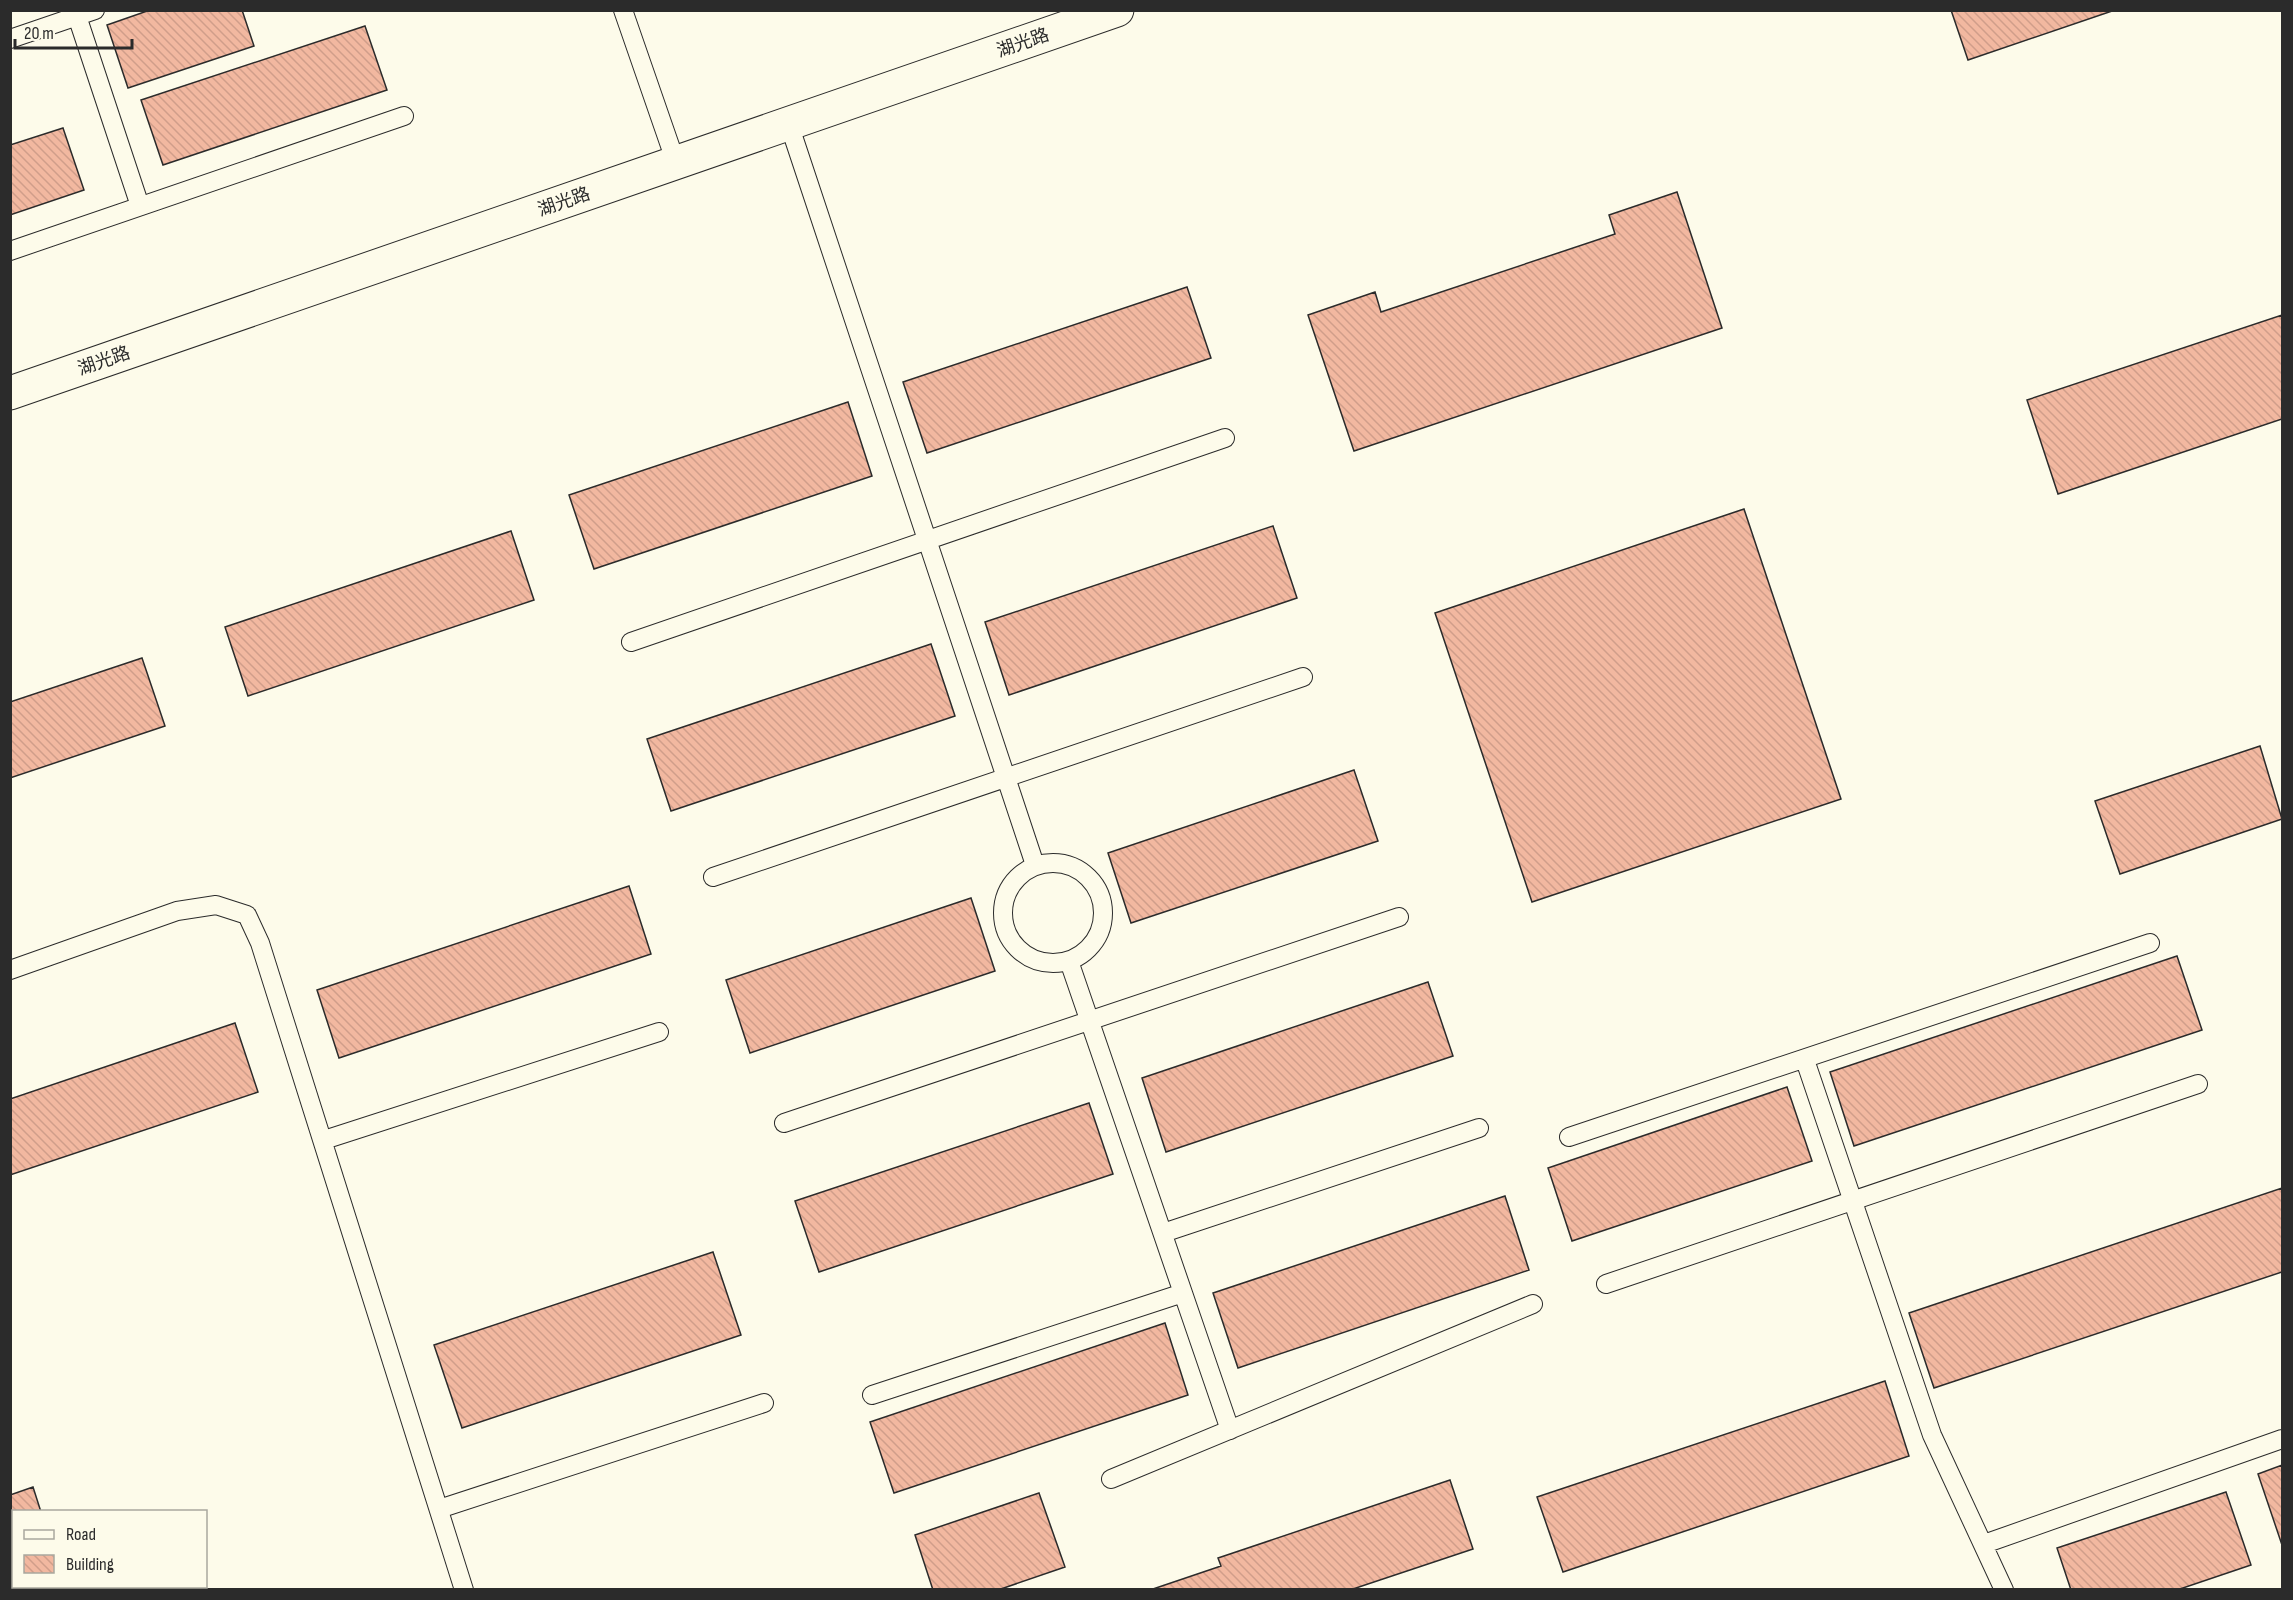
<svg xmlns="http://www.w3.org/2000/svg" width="2293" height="1600" font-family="'Sofia Sans Condensed','Noto Sans SC',sans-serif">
<defs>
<pattern id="building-back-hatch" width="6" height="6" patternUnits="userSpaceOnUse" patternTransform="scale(1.5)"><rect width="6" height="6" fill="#f2b8a0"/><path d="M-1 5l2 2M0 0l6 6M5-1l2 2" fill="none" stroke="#d09e8a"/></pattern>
</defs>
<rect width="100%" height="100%" fill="#fdfbea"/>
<path fill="url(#building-back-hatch)" stroke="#2b2b2b" stroke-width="1.5" d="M150,10H242L254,46L128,88L107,25Z
M1951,10H2115L1968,60Z
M365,26L387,90L163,165L141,100Z
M63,128L84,190L10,215V145Z
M1677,192L1722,328L1354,451L1308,315L1375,292L1381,312L1615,234L1609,215Z
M1187,287L1211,358L927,453L903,382Z
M2282,315V419L2058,494L2027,400Z
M848,402L872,476L594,569L569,495Z
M1744,509L1841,799L1532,902L1435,613Z
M1273,526L1297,598L1009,695L985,622Z
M511,531L534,600L248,696L225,627Z
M931,644L955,716L671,811L647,739Z
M142,658L165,726L10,778V702Z
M2260,746L2282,819L2120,874L2095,801Z
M1354,770L1378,841L1131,923L1108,853Z
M629,886L651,954L339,1058L317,990Z
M971,898L995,971L750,1053L726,980Z
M2177,956L2202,1030L1854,1146L1830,1072Z
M1428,982L1453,1056L1166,1152L1142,1078Z
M235,1023L258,1092L10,1175V1099Z
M1787,1087L1812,1161L1572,1241L1548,1168Z
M1089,1103L1113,1174L819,1272L795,1201Z
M2282,1188V1272L1934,1388L1909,1313Z
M1505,1196L1529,1270L1238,1368L1213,1293Z
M713,1252L741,1335L462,1428L434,1345Z
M1165,1323L1188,1395L894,1493L870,1422Z
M1885,1381L1909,1456L1563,1572L1537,1497Z
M2282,1465V1545L2258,1474Z
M1450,1480L1473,1549L1350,1590H1150L1221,1566L1218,1558Z
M33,1487L41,1512H14V1584L10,1585V1495Z
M2226,1492L2251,1565L2177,1590H2071L2057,1548Z
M1039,1493L1065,1567L998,1590H933L915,1535Z"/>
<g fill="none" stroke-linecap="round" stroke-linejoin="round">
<defs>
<path id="lane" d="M75,10L140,206
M623,10L676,163
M10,39L95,10
M789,124L1035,865
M10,251L404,116
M631,642L1225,438
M1003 913a50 50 0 1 1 100 0a50 50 0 1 1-100 0Z
M713,877L1303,677
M1069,961L1230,1430
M10,970L177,911L216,905L247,915L260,943L464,1590
M1805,1060L1932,1435L2004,1590
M784,1123L1399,917
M1569,1137L2150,943
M324,1140L659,1032
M1163,1233L1479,1128
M1606,1284L2198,1084
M872,1395L1183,1293
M1111,1479L1533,1304
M439,1509L764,1403
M1984,1544L2282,1439"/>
<path id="secondary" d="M10,393L1117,10"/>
</defs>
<use href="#lane" stroke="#2b2b2b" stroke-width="20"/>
<use href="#secondary" stroke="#2b2b2b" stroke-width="35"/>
<use href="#lane" stroke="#fdfbea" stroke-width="18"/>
<use href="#secondary" stroke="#fdfbea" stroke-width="33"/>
</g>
<g text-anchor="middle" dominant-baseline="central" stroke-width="4.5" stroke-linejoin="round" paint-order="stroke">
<g font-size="18" fill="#2b2b2b" stroke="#fdfbea">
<text transform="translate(1023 43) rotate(-19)">湖光路</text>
<text transform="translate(564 202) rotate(-19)">湖光路</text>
<text transform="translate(104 361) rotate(-19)">湖光路</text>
</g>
</g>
<rect width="2293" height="1600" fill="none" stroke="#2b2b2b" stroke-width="24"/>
<rect x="12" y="1510" width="195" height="78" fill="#fdfbea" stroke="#a9a89e" stroke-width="1.5"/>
<rect x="24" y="1530" width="30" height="9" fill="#fdfbea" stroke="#a9a89e" stroke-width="1.5"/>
<text x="66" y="1540" font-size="18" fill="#2b2b2b">Road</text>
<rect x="24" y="1555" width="30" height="18" fill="url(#building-back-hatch)" stroke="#a9a89e" stroke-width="1.5"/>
<text x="66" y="1570" font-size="18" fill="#2b2b2b">Building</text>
<path d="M15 39v9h117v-9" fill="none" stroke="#2b2b2b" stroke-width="3"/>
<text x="24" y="39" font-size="18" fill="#2b2b2b" stroke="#fdfbea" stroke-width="4.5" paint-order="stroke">20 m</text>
</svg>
